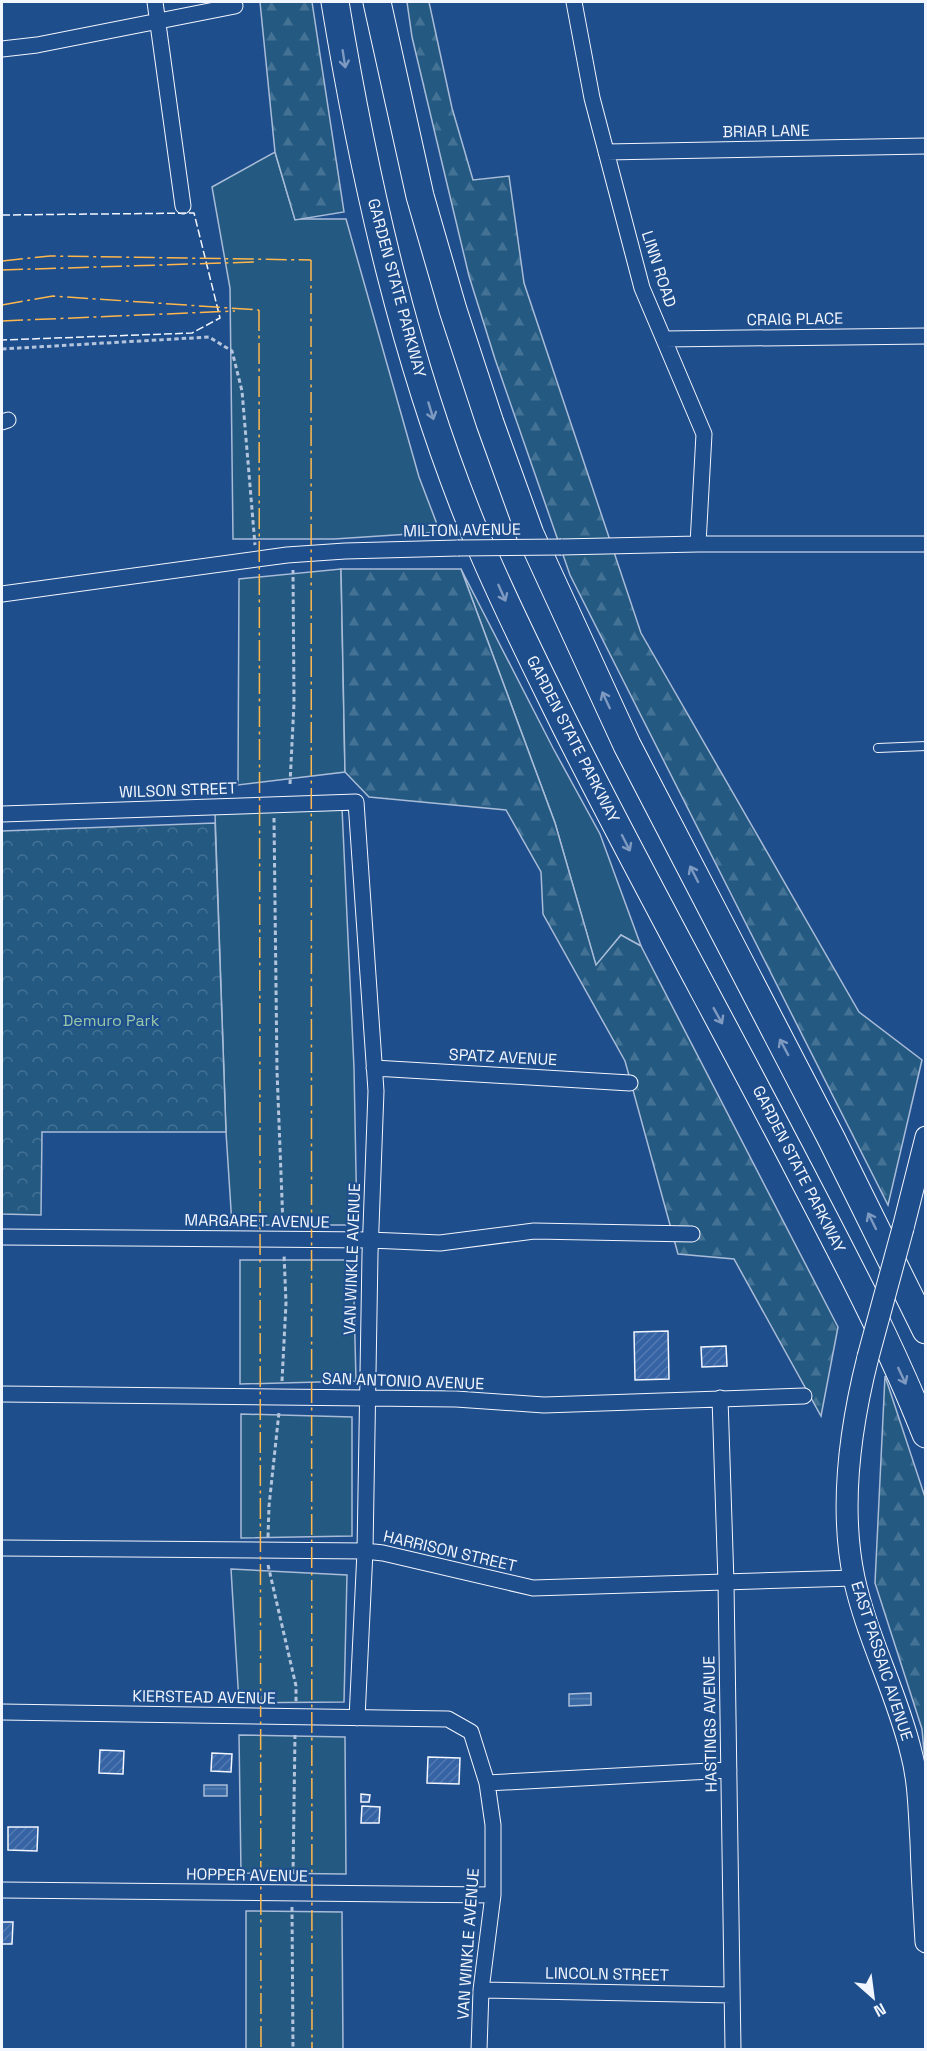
<svg xmlns="http://www.w3.org/2000/svg" width="927" height="2051" font-family="'Space Grotesk',sans-serif">
<defs>
<pattern id="forest-firs" width="22" height="20" patternUnits="userSpaceOnUse" patternTransform="scale(1.5)"><rect width="22" height="20" fill="#245a82"/><path d="M5 1l3.5 6h-7zM16 11l3.5 6h-7z" fill="#447295"/></pattern>
<pattern id="park-crowns" width="20" height="18" patternUnits="userSpaceOnUse" patternTransform="scale(1.5)"><rect width="20" height="18" fill="#245a82"/><path d="M2 6a3 3 0 1 1 6 0M12 15a3 3 0 1 1 6 0" fill="none" stroke="#447295"/></pattern>
<pattern id="water-rules" width="6" height="5" patternUnits="userSpaceOnUse" patternTransform="scale(1.5)"><rect width="6" height="5" fill="#3b69a3"/><path d="M0 2.5h6" fill="none" stroke="#587fb1"/></pattern>
<pattern id="building-hatch" width="6" height="6" patternUnits="userSpaceOnUse" patternTransform="scale(1.5)"><rect width="6" height="6" fill="#3563a3"/><path d="M-1 1l2-2M0 6l6-6M5 7l2-2" fill="none" stroke="#537ab1"/></pattern>
</defs>
<rect width="100%" height="100%" fill="#1f4e8c"/>
<path fill="#245a82" stroke="#a8bbd7" stroke-width="1.5" d="M275,152L295,219H346L419,477L440,532L334,539H233L230,288L212,187Z
M341,569L345,772L238,785L239,579Z
M461,569L553,748L600,834L641,946L621,935L596,966L555,823Z
M342,808L354,1068L357,1225H232L226,1132L215,813Z
M240,1260H353L356,1381L240,1384Z
M241,1414L352,1417V1536L241,1538Z
M231,1569L347,1575L344,1702L239,1703Z
M239,1735L345,1737L346,1874L241,1873Z
M246,1911L342,1912L343,2049H246Z"/>
<path fill="url(#forest-firs)" stroke="#a8bbd7" stroke-width="1.5" d="M260,2H312L344,212L295,220L275,152Z
M407,2H429L452,108L473,180L509,176L524,283L641,633L859,1012L922,1060L888,1205L570,575L495,359L469,276L412,37Z
M341,569H461L555,823L596,965L621,935L641,946L838,1327L821,1416L734,1259L678,1254L625,1061L543,914L541,872L506,810L369,797L345,772Z
M885,1376L925,1497V1763L922,1729L875,1583Z"/>
<path fill="url(#park-crowns)" stroke="#a8bbd7" stroke-width="1.5" d="M215,823L226,1132H42L41,1215L2,1214V831Z"/>
<path fill="url(#water-rules)" stroke="#a8bbd7" stroke-width="1.5" d="M591,1693V1705L569,1706V1694Z
M204,1785H227V1796H204Z"/>
<path fill="url(#building-hatch)" stroke="#f2f6ff" stroke-width="1.5" d="M668,1331L669,1379L635,1380L634,1332Z
M726,1346L727,1366L702,1367L701,1347Z
M100,1750L124,1751L123,1774L99,1773Z
M212,1753L232,1754L231,1772L211,1771Z
M428,1757L460,1758L459,1784L427,1783Z
M361,1794L370,1795L369,1802H361Z
M362,1806L380,1807L379,1823H361Z
M8,1827H38L37,1851L8,1850Z
M2,1922H13L12,1944H2Z"/>
<g fill="none" stroke-linecap="round" stroke-linejoin="round">
<defs>
<path id="service" d="M878,748L926,746"/>
<path id="minor" d="M155,2L183,206
M574,2L592,98L642,288L704,434L698,544
M2,49L37,45L235,6
M606,152L926,146
M664,339L926,336
M2,422L8,420
M561,547L698,544H926
M2,594L287,555L345,551L458,548
M2,814L356,802L376,1091L370,1254L365,1551L357,1718
M374,1068L630,1083
M2,1237L370,1240L440,1243L534,1231L692,1234
M2,1394L456,1399L544,1405L804,1396
M720,1398L726,1583L733,2050
M2,1548L365,1551L383,1553L533,1588L854,1578
M2,1712L448,1719L471,1732L487,1783L493,1825V1895L481,1990L479,2050
M487,1783L729,1770
M2,1890L493,1895
M481,1990L732,1995"/>
<path id="secondary" d="M903,1228L926,1137
M868,1357C850,1428 839,1506 854,1578C867,1638 897,1693 911,1752C919,1781 919,1812 921,1842C922,1876 924,1909 926,1942"/>
<path id="motorway" d="M335,2C365,183 406,367 477,538C504,603 536,666 567,729C642,878 723,1024 800,1172C845,1258 890,1343 926,1434
M377,2L420,196L453,310L490,423L530,534L627,745L831,1138L926,1330"/>
</defs>
<use href="#service" stroke="#f2f6ff" stroke-width="10"/>
<use href="#minor" stroke="#f2f6ff" stroke-width="17"/>
<use href="#secondary" stroke="#f2f6ff" stroke-width="23"/>
<use href="#motorway" stroke="#f2f6ff" stroke-width="29"/>
<path stroke="#b3c4dc" stroke-width="3" stroke-dasharray="4.5 3" stroke-linecap="butt" d="M2,349L209,337L232,351L242,391L255,545
M290,784L294,703L293,570
M274,818L277,1071L283,1225
M282,1381L286,1303L284,1254
M268,1537L269,1506L279,1412
M268,1565L296,1686V1702
M293,1874L295,1735
M292,1907L293,2050"/>
<use href="#service" stroke="#1f4e8c" stroke-width="8"/>
<use href="#minor" stroke="#1f4e8c" stroke-width="15"/>
<use href="#secondary" stroke="#1f4e8c" stroke-width="21"/>
<use href="#motorway" stroke="#1f4e8c" stroke-width="27"/>
<defs>
<path id="minor-bridge" d="M458,548L561,547"/>
<path id="secondary-bridge" d="M868,1357L903,1228"/>
</defs>
<use href="#minor-bridge" stroke="#f2f6ff" stroke-width="17" stroke-linecap="butt"/>
<use href="#secondary-bridge" stroke="#f2f6ff" stroke-width="23" stroke-linecap="butt"/>
<use href="#minor-bridge" stroke="#1f4e8c" stroke-width="15"/>
<use href="#secondary-bridge" stroke="#1f4e8c" stroke-width="21"/>
<path stroke="#f2f6ff" stroke-width="1.5" stroke-dasharray="8 3" stroke-linecap="butt" d="M2,215L194,213L220,318L192,333L2,340"/>
<path stroke="#ffb74d" stroke-width="1.5" stroke-dasharray="21 4.5 3 4.5" stroke-linecap="butt" d="M311,260L312,2050
M2,261L50,256L311,260
M2,270L254,262
M2,305L53,296L259,310
M259,310L261,2050
M2,321L235,311"/>
</g>
<defs><path id="oneway-shaft" d="M-6 0H5M1.5-3L5.5 0L1.5 3" fill="none" stroke-width="1.6" stroke-linecap="round" stroke-linejoin="round" transform="scale(1.5)"/></defs>
<g stroke="#7e9ac0">
<use href="#oneway-shaft" transform="translate(344 59) rotate(81)"/>
<use href="#oneway-shaft" transform="translate(431 411) rotate(73)"/>
<use href="#oneway-shaft" transform="translate(502 593) rotate(66)"/>
<use href="#oneway-shaft" transform="translate(606 700) rotate(-115)"/>
<use href="#oneway-shaft" transform="translate(626 843) rotate(63)"/>
<use href="#oneway-shaft" transform="translate(694 874) rotate(-117)"/>
<use href="#oneway-shaft" transform="translate(718 1016) rotate(61)"/>
<use href="#oneway-shaft" transform="translate(784 1047) rotate(-118)"/>
<use href="#oneway-shaft" transform="translate(872 1221) rotate(-116)"/>
<use href="#oneway-shaft" transform="translate(902 1376) rotate(65)"/>
</g>
<g text-anchor="middle" dominant-baseline="central" stroke-width="4.5" stroke-linejoin="round" paint-order="stroke">
<g font-size="16" fill="#f2f6ff" stroke="#1f4e8c">
<text transform="translate(766 131) rotate(-1)">BRIAR LANE</text>
<text transform="translate(659 269) rotate(72)">LINN ROAD</text>
<text transform="translate(397 288) rotate(75)">GARDEN STATE PARKWAY</text>
<text transform="translate(795 319) rotate(-1)">CRAIG PLACE</text>
<text transform="translate(462 530) rotate(-1)">MILTON AVENUE</text>
<text transform="translate(573 739) rotate(63)">GARDEN STATE PARKWAY</text>
<text transform="translate(178 790) rotate(-2)">WILSON STREET</text>
<text transform="translate(503 1057) rotate(3)">SPATZ AVENUE</text>
<text transform="translate(799 1169) rotate(63)">GARDEN STATE PARKWAY</text>
<text transform="translate(257 1221) rotate(1)">MARGARET AVENUE</text>
<text transform="translate(352 1259) rotate(-88)">VAN WINKLE AVENUE</text>
<text transform="translate(403 1381) rotate(2)">SAN ANTONIO AVENUE</text>
<text transform="translate(450 1551) rotate(13)">HARRISON STREET</text>
<text transform="translate(882 1661) rotate(72)">EAST PASSAIC AVENUE</text>
<text transform="translate(204 1697) rotate(1)">KIERSTEAD AVENUE</text>
<text transform="translate(710 1724) rotate(-91)">HASTINGS AVENUE</text>
<text transform="translate(247 1875) rotate(1)">HOPPER AVENUE</text>
<text transform="translate(468 1944) rotate(-86)">VAN WINKLE AVENUE</text>
<text transform="translate(607 1974) rotate(1)">LINCOLN STREET</text>
</g>
<g font-size="16" fill="#97c8a6" stroke="#1f4e8c">
<text x="111" y="1020">Demuro Park</text>
</g>
</g>
<rect width="927" height="2051" fill="none" stroke="#f2f6ff" stroke-width="6"/>
<g transform="translate(873 1997) rotate(152)" stroke="#1f4e8c" stroke-width="4.5" paint-order="stroke">
<path d="M0-4.5L10 22L0 15L-10 22Z" fill="#f2f6ff"/>
<text y="-9" font-size="16" font-weight="bold" text-anchor="middle" fill="#f2f6ff">N</text>
</g>
</svg>
